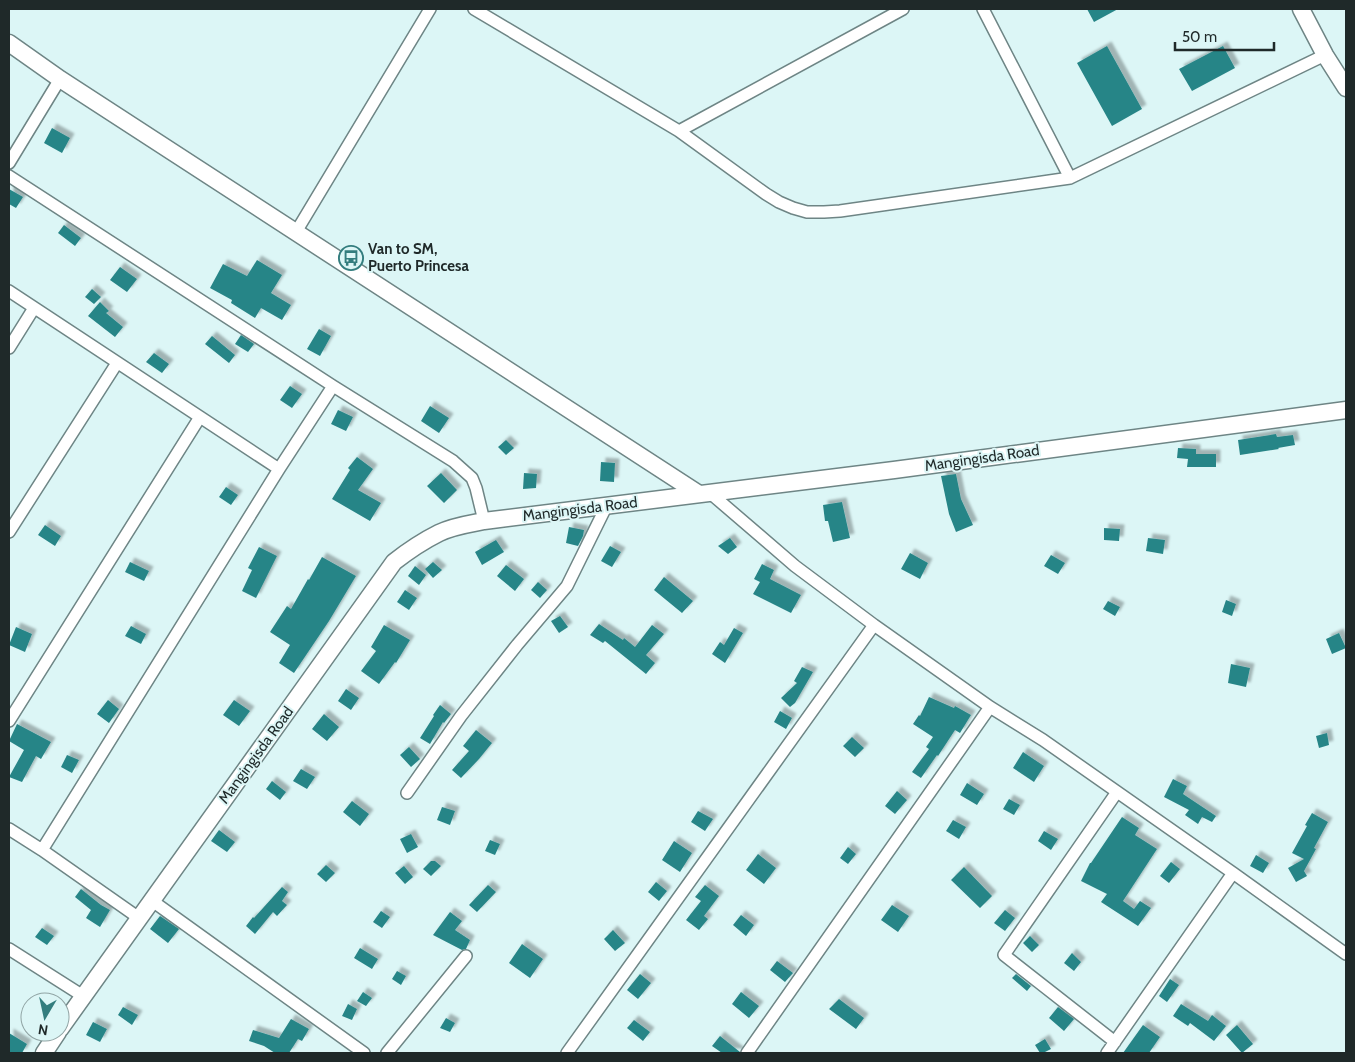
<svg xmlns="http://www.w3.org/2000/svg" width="1355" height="1062" font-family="Cabin,sans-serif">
<defs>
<filter id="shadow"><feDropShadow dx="4.5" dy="-4.5" stdDeviation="1" flood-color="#0004"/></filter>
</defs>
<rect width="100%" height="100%" fill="#dcf6f6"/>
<path fill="#288587" filter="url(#shadow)" d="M1087,9H1118L1094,22Z
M1107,46L1142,109L1112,126L1077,63Z
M1223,46L1235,68L1192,91L1179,69Z
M52,128L70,138L62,153L44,143Z
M9,189L23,197L16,208L9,204Z
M64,225L81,238L75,246L58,233Z
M257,260L282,275L271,293L291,305L282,320L261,308L255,318L231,303L232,300L210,288L223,264L247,276Z
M120,267L137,279L127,292L110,280Z
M92,289L101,297L94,304L85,297Z
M100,302L109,311L106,313L123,327L115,337L88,316Z
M319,329L331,336L320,356L307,349Z
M241,335L254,344L248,352L235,344Z
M212,336L235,355L229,363L205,344Z
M154,353L169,364L162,373L146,362Z
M290,386L302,394L292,408L280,400Z
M430,406L449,418L439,433L421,421Z
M338,410L353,417L346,431L331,424Z
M1276,434L1277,437L1293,435L1295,445L1278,448L1279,449L1240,455L1238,440Z
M506,440L514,448L506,455L498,447Z
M1178,448L1196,449V454H1216V467H1187L1188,459L1177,458Z
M357,457L373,469L358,490L381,503L370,521L332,499L350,470L348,468Z
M601,462L615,463L614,482L600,481Z
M441,473L457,490L444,503L427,486Z
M524,473L537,474L536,488L523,489Z
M956,474L961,499L973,525L956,532L949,514L941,476Z
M226,487L238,495L231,505L219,497Z
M842,502L850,538L833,542L828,521H825L823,505Z
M45,525L61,536L55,546L38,535Z
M569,527L584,530L583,536L578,546L566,543Z
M1104,528L1120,529L1119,541L1104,540Z
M730,538L737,547L728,554L718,546Z
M1148,538L1165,540L1163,554L1146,551Z
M496,540L504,552L482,565L475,552Z
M610,546L621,552L612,567L601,561Z
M259,547L277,556L256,598L242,591L252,570L248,568Z
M910,553L928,563L920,579L901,569Z
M1051,555L1065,563L1058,574L1044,566Z
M322,557L356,576L329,621L294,673L279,663L290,645L270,632L287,606L291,609L308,579L309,580Z
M130,562L149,571L144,581L125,572Z
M433,562L442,570L433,578L425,569Z
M762,564L774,570L770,579L801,595L791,613L753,594L760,582L754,579Z
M506,565L524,579L515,591L497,576Z
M415,566L426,575L419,585L408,576Z
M664,577L693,601L682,613L654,590Z
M538,582L547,590L540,598L531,590Z
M405,590L417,598L409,610L397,602Z
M1226,600L1236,604L1232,616L1222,612Z
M1108,601L1120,607L1115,616L1103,609Z
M560,616L568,627L559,633L551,621Z
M599,624L623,640L624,638L635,647L652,625L664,634L646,655L655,663L646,674L605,641L603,643L590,635Z
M384,625L410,640L396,663L395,662L379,684L361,671L376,651L371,647Z
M131,626L146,634L141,644L125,636Z
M16,627L32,634L25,652L9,645Z
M734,628L743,633L725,663L712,654L720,642L724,645Z
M1339,633L1346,648L1332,654L1326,639Z
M1231,664L1250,668L1246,687L1228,683Z
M802,667L813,672L795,703L790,707L781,698L797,683L794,681Z
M346,689L359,698L351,710L338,701Z
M929,697L954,708L955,706L971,715L960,733L955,730L938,756L937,755L921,778L912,772L929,749L926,747L933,737L913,724L919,715L920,716Z
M108,700L119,709L109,723L97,714Z
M234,700L250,711L239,726L223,715Z
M440,705L451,714L444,723L443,722L430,744L420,738L434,716L433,715Z
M780,711L792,718L786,729L774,722Z
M324,714L339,727L327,741L312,729Z
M17,724L51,742L41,759L36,756L22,782L9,777L24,750L9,741Z
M476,730L492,743L479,759L461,778L452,770L469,751L463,746Z
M1327,733L1329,745L1319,748L1316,736Z
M852,737L864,748L855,757L843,746Z
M409,747L420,759L411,767L400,755Z
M1023,752L1044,766L1034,782L1013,768Z
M67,755L79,760L72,773L61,767Z
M301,769L315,777L307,789L293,781Z
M1173,779L1187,786L1183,794L1216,816L1212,822L1202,817L1198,824L1185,815L1189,810L1164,797Z
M272,781L286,792L280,800L266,789Z
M967,783L984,794L977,805L960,795Z
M897,791L907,800L895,814L885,806Z
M1009,799L1020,805L1014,815L1003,809Z
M352,801L369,814L360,826L343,812Z
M442,807L455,811L450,825L437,820Z
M698,811L713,819L705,831L691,822Z
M1312,813L1328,822L1314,848L1316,849L1304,871L1307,876L1296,882L1288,868L1304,859L1292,853L1307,826L1305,825Z
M1122,817L1139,828L1135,835L1157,849L1123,901L1134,909L1140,901L1151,908L1138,926L1101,902L1107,894L1081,881L1090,863H1091Z
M953,820L966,827L959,839L946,831Z
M219,830L235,842L227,852L211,841Z
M1044,831L1058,839L1051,850L1038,841Z
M411,834L418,847L407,853L400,839Z
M490,840L500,844L495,855L485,851Z
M674,841L692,853L680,872L662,860Z
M848,847L856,854L848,864L840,858Z
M758,854L776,868L764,884L746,870Z
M1256,855L1269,863L1263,873L1250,866Z
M431,861H435L441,866L431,876L423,869Z
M1171,862L1180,869L1169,883L1160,876Z
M326,865L335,873L326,882L317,874Z
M404,866L413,877L405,884L395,873Z
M964,867L992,896L980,908L951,880Z
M656,882L667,891L659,901L648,892Z
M488,885L496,892L477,912L469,905Z
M705,885L719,896L704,916L708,919L699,930L686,920L701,901L695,897Z
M282,887L288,892L282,901L287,905L277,916L273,912L255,934L246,926L253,917L254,918Z
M81,889L101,905L110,910L100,927L86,918L91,910L75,897Z
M892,905L909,916L898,932L881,920Z
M1005,910L1015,918L1005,931L994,923Z
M381,911L390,917L382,928L373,922Z
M450,912L462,921L455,930L470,940L466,949L462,950L433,935Z
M741,915L754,925L746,936L733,925Z
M160,916L179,929L168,943L150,929Z
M42,928L54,936L47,945L35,937Z
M613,930L625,943L615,951L604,939Z
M1030,936L1039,945L1032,952L1023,943Z
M522,944L543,959L530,978L509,963Z
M360,948L378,959L372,969L354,958Z
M1072,953L1081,962L1074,971L1064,963Z
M777,961L793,973L785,982L770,970Z
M397,971L406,976L401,985L392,979Z
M640,974L651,983L638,999L627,990Z
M1016,974L1031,986L1027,991L1012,978Z
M1170,979L1179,985L1167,1002L1159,996Z
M363,992L372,998L366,1006L357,1001Z
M741,992L759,1006L749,1018L732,1004Z
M839,999L864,1018L856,1029L829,1009Z
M348,1004L357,1009L352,1020L342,1016Z
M1181,1004L1208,1021L1212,1015L1226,1026L1214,1041L1190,1023L1188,1026L1173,1016Z
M123,1007L138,1015L132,1025L118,1015Z
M1058,1007L1074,1019L1064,1031L1049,1018Z
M446,1018L455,1023L450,1032L440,1028Z
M291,1019L309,1029L302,1041L298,1039L289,1053H275L264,1046L249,1041L253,1030L279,1038Z
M634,1020L650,1032L643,1041L627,1028Z
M93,1022L107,1029L100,1042L86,1035Z
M1143,1025L1160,1037L1149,1053H1123Z
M1237,1025L1253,1044L1242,1053L1226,1035Z
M9,1033L27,1044L22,1053H9Z
M720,1036L740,1052V1053H722L712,1046Z
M1045,1039L1051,1049L1043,1053H1040L1035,1045Z"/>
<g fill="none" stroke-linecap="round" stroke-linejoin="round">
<defs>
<path id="street" d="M474,9L679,131L766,194L779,202L793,208L807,212H824L840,211L1070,178L1325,55
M983,9L1070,178
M679,131L903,9
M9,163L60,79
M9,176L333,386L453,461L472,478L476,488L484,521
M296,232L430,9
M9,291L279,469
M9,348L34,308
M709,492L795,566L874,625L990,707L1043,740L1233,873L1346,954
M9,532L117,363
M9,721L200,417
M407,793L461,716L517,645L567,586L607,505
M9,829L42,850L139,918
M42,850L279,469L333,386
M151,900L364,1053
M9,949L83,996
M1115,1042L1004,955L1117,792
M387,1053L466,956
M567,1053L874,625
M747,1053L990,707
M1107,1053L1233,873"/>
<path id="secondary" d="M1301,9L1325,55L1346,88
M9,43L60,79L699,494
M60,1029L394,562C408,551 423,541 439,533C453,526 469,524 484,521L894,470L1346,410
M44,1053L58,1032"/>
</defs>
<use href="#street" stroke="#6e8585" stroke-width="14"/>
<use href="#secondary" stroke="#6e8585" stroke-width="19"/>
<use href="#street" stroke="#fff" stroke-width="11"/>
<use href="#secondary" stroke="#fff" stroke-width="16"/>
</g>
<defs>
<symbol id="bus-ring" viewBox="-11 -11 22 22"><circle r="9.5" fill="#dcf6f6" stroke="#337d7e" stroke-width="1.5"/><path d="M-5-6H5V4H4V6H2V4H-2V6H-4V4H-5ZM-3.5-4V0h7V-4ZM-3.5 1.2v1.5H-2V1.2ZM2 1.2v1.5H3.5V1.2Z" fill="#337d7e"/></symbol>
</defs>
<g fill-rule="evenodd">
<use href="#bus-ring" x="337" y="244" width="28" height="28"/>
</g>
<g text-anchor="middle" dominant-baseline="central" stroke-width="4" stroke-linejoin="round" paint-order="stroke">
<g font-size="15" font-weight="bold" fill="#1f2929" stroke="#dcf6f6" text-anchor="start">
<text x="368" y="249">Van to SM,<tspan x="368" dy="17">Puerto Princesa</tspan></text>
</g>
<g font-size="15" fill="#1f2929" stroke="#dcf6f6">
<text transform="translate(982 458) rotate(-8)">Mangingisda Road</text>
<text transform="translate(580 509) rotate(-7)">Mangingisda Road</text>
<text transform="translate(256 755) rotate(-54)">Mangingisda Road</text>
</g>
</g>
<rect width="1355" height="1062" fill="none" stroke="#1f2929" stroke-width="20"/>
<g transform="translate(45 1017) rotate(189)"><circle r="24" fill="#dcf6f6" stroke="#90a4a4"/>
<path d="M0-4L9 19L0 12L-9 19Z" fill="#337d7e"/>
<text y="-8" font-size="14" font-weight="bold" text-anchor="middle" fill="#1f2929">N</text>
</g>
<path d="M1175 42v8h99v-8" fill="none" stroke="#1f2929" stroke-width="2.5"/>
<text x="1182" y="42" font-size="15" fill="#1f2929" stroke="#dcf6f6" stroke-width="4" paint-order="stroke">50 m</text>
</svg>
